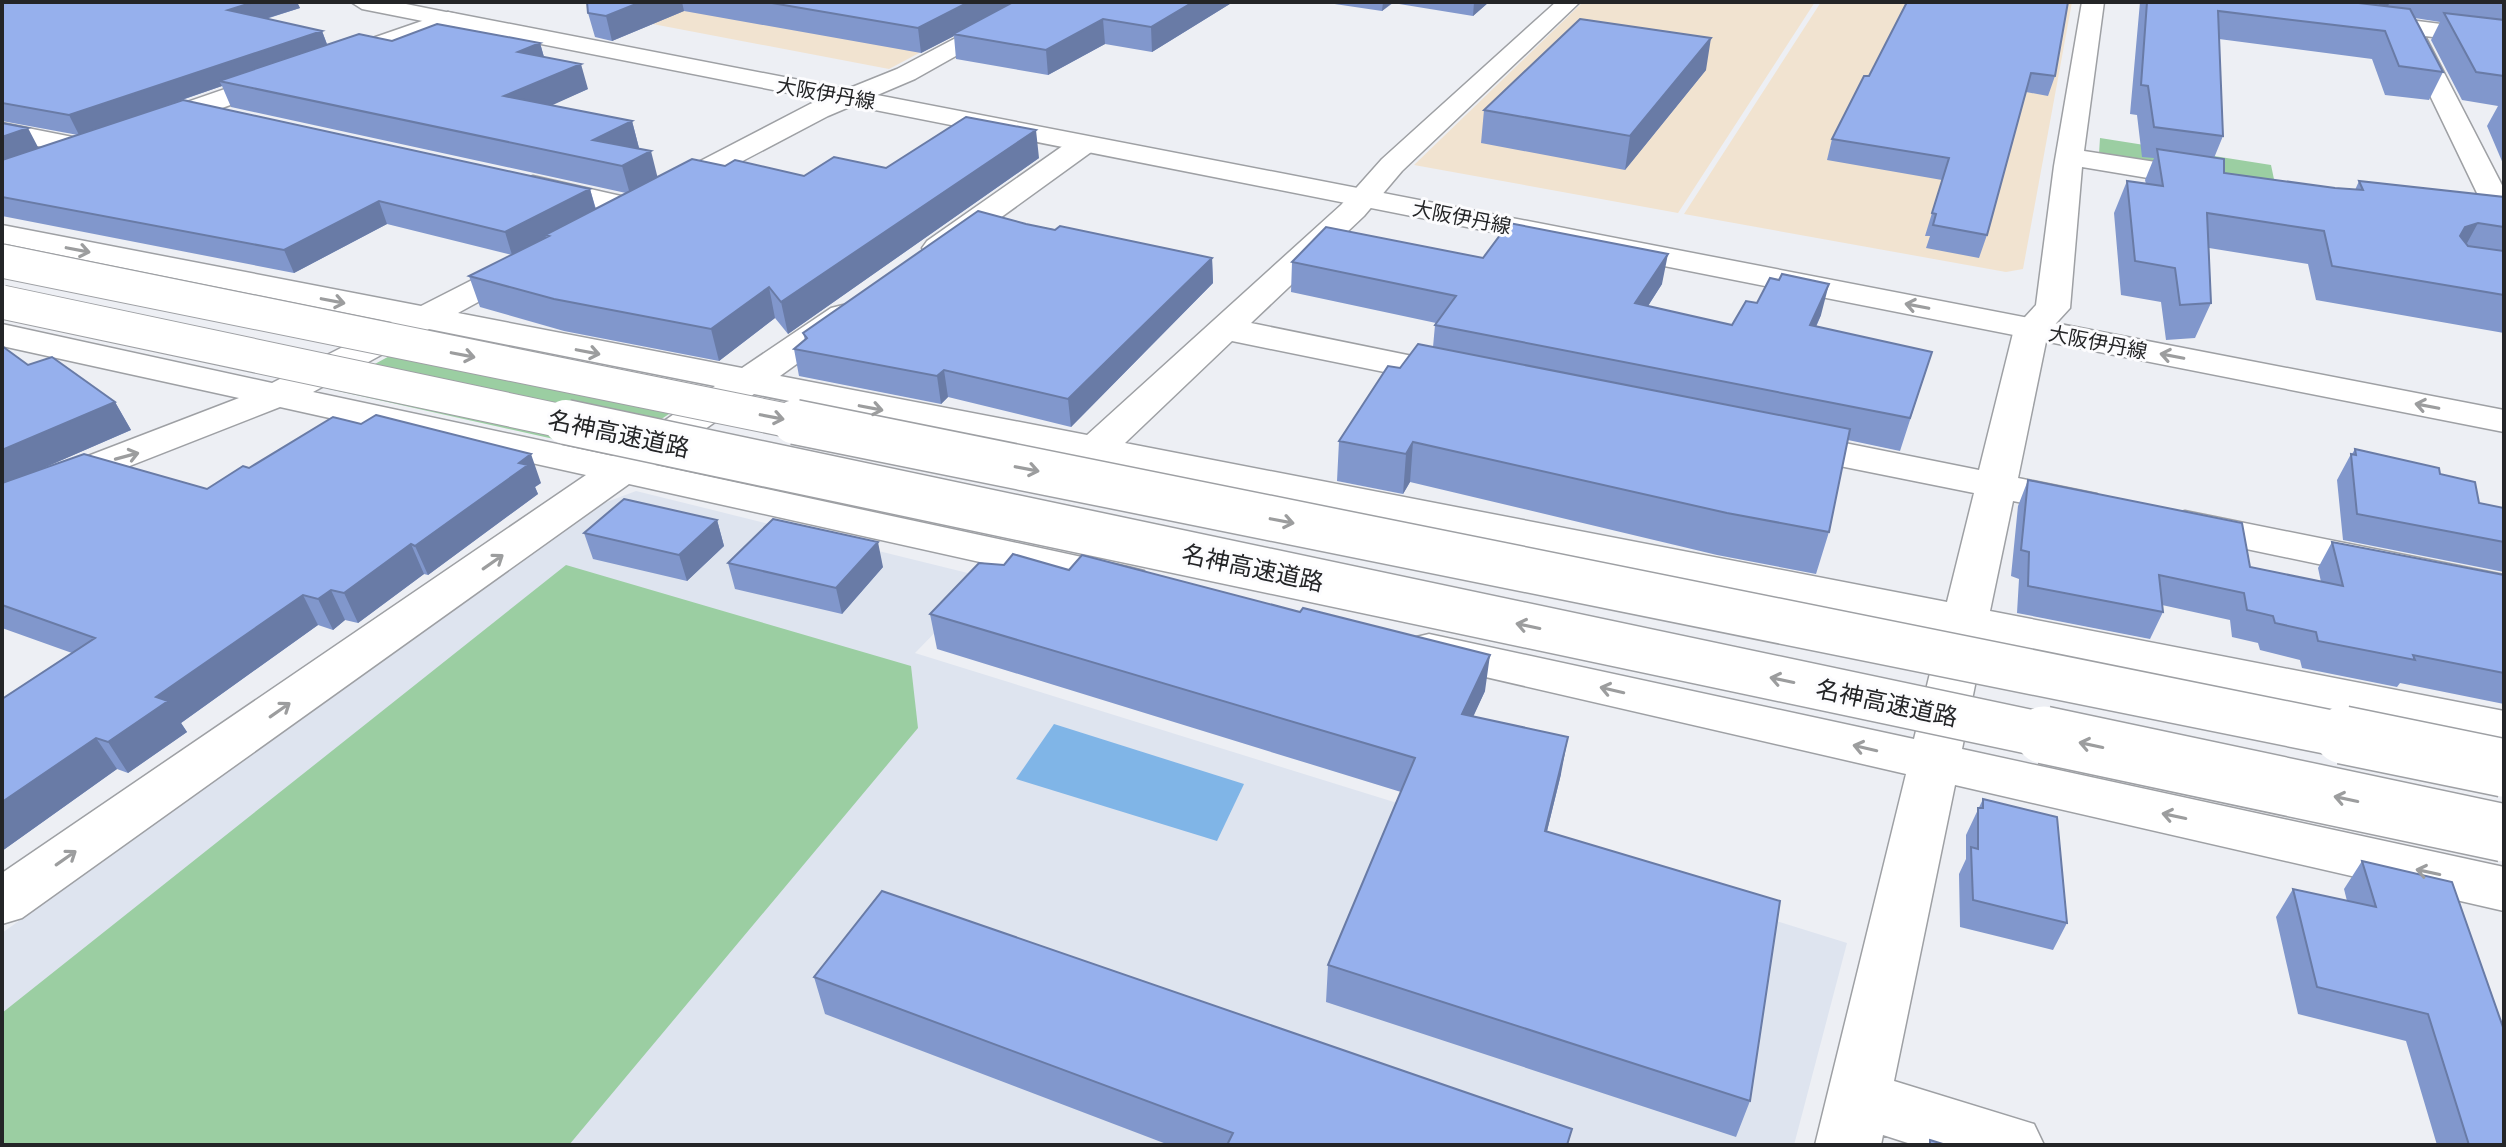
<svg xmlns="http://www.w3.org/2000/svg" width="2506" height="1147" font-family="'Noto Sans','Noto Sans JP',sans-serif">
<rect width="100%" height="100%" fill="#edeff4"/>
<path fill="#f1e3d0" d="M1015,2L889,69L637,21L654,10Z
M1583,2H1815L1678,213L1414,165Z
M1821,2H2072L2023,269L2006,272L1684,214Z"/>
<path fill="#dee4ef" d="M636,491L988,578L915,653L1847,943L1794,1145H2V933L599,505Z"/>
<path fill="#9bcea2" d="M2100,138L2271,165L2275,184L2099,154Z
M428,335L705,390L612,452L329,389Z
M566,565L911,666L918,728L569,1145H2V1013Z"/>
<path fill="#80b5e7" d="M1054,724L1244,784L1217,841L1016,779Z"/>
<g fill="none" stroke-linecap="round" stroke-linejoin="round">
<defs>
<path id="minor" d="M1024,2H1052L915,79L828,116L674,197H654L649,191L654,185L810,104L897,69Z
M1556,2H1580L1402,171L1364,216L1251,323L1476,369L1481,377L1476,385L1463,388L1232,341L1125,443L1947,602L1974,493L1785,455L1771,451L1765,443L1771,435L1785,431L1979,470L2014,329L2036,305L2054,166L2082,2H2104L2084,151L2208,170L2218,173L2223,179L2218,185L2208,188L2082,167L2070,308L2048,332L2018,478L2097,494L2103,503L2097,512L2082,515L2013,501L1990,611L2504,711V745L1984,641L1962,749L2504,867V911L1955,785L1894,1081L2034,1124L2044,1145H1914L1883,1135L1881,1145H1815L1906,774L1429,664L1412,660L1406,649L1412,638L1429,634L1914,739L1940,632L754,394L655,465L1128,567L1144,571L1150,581L1144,591L1128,595L629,484L22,918L2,924V873L586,475L280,407L2,516V489L239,398L2,346V324L272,383L392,322L2,243V225L421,306L529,251L540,254L545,261L540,268L458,313L742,368L831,308L843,305L855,308L860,315L855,322L780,376L1087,435L1341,205L1382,159ZM429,329L715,386L613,456L313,392Z
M2362,14L2504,32V46L2425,36L2504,189V227L2493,224L2489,218L2400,33L2354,26L2350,21L2354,16Z
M2,123L93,141L97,147L93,153L83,155L2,139Z
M1084,136L1094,138L1098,144L1094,150L949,255H927L922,248L927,241L1074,138Z
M533,176L643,201L647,207L643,213L632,216L523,191L518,185L523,179Z
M2185,511L2504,575V603L2170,533L2164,524L2170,515Z"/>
<path id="tertiary" d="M448,12L460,19L456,24L158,131H138L134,125L138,119Z"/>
<path id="secondary" d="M351,2H396L456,14L460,19L448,26L362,9Z"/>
<path id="primary" d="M448,12L2504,410V432L440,24L436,19Z"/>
</defs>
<use href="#minor" stroke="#9ea0a4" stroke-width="3"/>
<use href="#tertiary" stroke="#9ea0a4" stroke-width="3"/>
<use href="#secondary" stroke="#9ea0a4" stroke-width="3"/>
<use href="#primary" stroke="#9ea0a4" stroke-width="3"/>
<use href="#minor" fill="#fff" fill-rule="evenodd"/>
<use href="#tertiary" fill="#fff" fill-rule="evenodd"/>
<use href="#secondary" fill="#fff" fill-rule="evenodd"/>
<use href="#primary" fill="#fff" fill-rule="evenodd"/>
<defs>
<path id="motorway-bridge-far2" d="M2,261L805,424
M2,302L576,424"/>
<path id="motorway-bridge-far1" d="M566,422L2054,737
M795,422L2353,737"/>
<path id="motorway-bridge" d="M2044,735L2504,833
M2343,735L2504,768"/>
</defs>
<use href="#motorway-bridge-far2" stroke="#9ea0a4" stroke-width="35" stroke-linecap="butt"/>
<use href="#motorway-bridge-far1" stroke="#9ea0a4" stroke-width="47" stroke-linecap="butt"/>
<use href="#motorway-bridge" stroke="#9ea0a4" stroke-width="60" stroke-linecap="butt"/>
<use href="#motorway-bridge-far2" stroke="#fff" stroke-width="33"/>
<use href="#motorway-bridge-far1" stroke="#fff" stroke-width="44"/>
<use href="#motorway-bridge" stroke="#fff" stroke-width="57"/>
</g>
<path fill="#8197cc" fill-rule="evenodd" d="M2,2H297L300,8L266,19L322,31L327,44L392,41L540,43L544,57L588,89L551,105L632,121L639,148L638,149L657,177L725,166L804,176L886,168L1039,158L788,334L775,318L719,361L564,331L480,307L469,276L512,255L387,224L294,273L2,216V123L38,148L78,135L2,121ZM222,86L231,107L626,193L596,209L590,189L159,108Z
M587,2H1233L1152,52L1105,44L1048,75L956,59L954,36L921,53L684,11L612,41L595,37L588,13Z
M1321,2H1489L1473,16L1393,3L1382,11Z
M1907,2L2055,76L2048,96L2026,92L1987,235L1979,258L1926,248L1930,236H1925L1942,180L1827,160L1832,139L1869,76Z
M2140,2H2504V166L2487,126L2498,106L2462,100L2431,40L2440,22L2415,18L2443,72L2429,100L2385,95L2372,59L2219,39L2223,136L2214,158L2224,173L2335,188L2355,190L2359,181L2504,197V333L2316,300L2308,264L2209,248L2211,303L2195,338L2166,340L2161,302L2121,295L2114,213L2127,181L2146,184L2145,180L2154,158L2142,157L2137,115L2130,114Z
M1706,70L1625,170L1481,143L1484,110Z
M1026,224L1212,258L1213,283L1071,427L948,397L941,404L799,376L794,349L805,340L803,333Z
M1483,258L1662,284L1648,306L1732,325L1821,315L1816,327L1932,352L1900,451L1848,440L1829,532L1816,574L1717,555L1410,482L1403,494L1337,481L1339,441L1400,368L1433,347L1435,325L1436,323L1291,292L1292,262Z
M2,346L28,365L115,402L131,430L32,473L207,489L249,468L541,483L535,487L538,494L428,575L424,574L358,623L345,620L333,630L318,625L181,723L187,732L128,773L117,769L2,851V699L72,653L2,628Z
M2355,449L2440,474L2479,503L2504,508V572L2343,540L2337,480L2351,454H2352Z
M2028,480L2250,567L2321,582L2318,568L2332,542L2504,575V704L2400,683L2397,687L2302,668L2300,660L2260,650L2258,643L2232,637L2230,620L2162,605L2163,612L2150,639L2017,613L2019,579L2011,576L2018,506Z
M717,520L724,546L687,581L593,559L584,533Z
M728,563L883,567L842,614L735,589Z
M1004,565L1485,691L1473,716L1561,774L1547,831L1750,1101L1736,1137L1326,1002L1328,965L1401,792L937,649L930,614Z
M1983,799L2067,923L2053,950L1960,927L1959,874L1966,859V835Z
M2362,861L2504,1145H2437L2406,1041L2298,1014L2276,917L2293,889L2347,901L2344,889Z
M814,977L1568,1145H1169L825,1014Z"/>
<path fill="#697ba6" d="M254,2H297L300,8L235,28L228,10Z
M641,2H682L684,11L612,41L606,16Z
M969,2H1018L953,34L954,36L921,53L918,28Z
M1193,2H1233L1152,52L1151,27Z
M1383,2H1393L1382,11Z
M1474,2H1489L1473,16Z
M2380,2H2390L2388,6L2375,13Z
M1103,19L1105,44L1048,75L1046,50Z
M322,31L329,50L219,81L222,86L79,135L69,115Z
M1711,38L1706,70L1625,170L1630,136Z
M540,43L547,68L518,52Z
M581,64L588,89L513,123L504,96Z
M632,121L639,148L610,163L593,140Z
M28,128L39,149L2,162V137Z
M1036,130L1039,158L788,334L781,302Z
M651,151L658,179L630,194L622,166Z
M590,189L596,211L545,235L546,237L512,255L505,232Z
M379,201L387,224L294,273L284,250Z
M2478,223L2460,256L2442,269L2465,227Z
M1668,254L1662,284L1630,334L1635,303Z
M1212,258L1213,283L1071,427L1068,399Z
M1829,284L1821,315L1802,357L1810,325Z
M769,287L775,318L719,361L711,329Z
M944,370L948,397L941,404L937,376Z
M115,402L131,430L2,486V450Z
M1413,442L1410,482L1403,494L1406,454Z
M531,454L541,483L535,487L538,494L428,575L415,546Z
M717,520L724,546L687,581L679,555Z
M878,542L883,567L842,614L836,588Z
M411,544L424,574L358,623L344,593Z
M331,590L345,620L333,630L318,599Z
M303,595L318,625L181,723L187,732L128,773L108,742L156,697Z
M1490,655L1485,691L1458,750L1462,714Z
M1568,737L1561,774L1538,868L1545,831Z
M96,738L117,769L2,851V802Z"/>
<path fill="#96b0ed" stroke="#697ba6" stroke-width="2" d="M2,2H254L228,10L322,31L69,115L2,103Z
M587,2H641L606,16L588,13Z
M766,2H969L918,28Z
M1013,2H1193L1151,27L1103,19L1046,50L953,34Z
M1907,2H2068L2055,76L2031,73L1987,235L1933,225L1936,214L1932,213L1949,158L1832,139L1864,76H1869Z
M2147,2H2350L2410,9L2443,72L2399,66L2385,31L2218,11L2223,136L2154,127L2148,86L2141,85Z
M2444,13L2504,20V76L2476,72Z
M1580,19L1711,38L1630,136L1484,110Z
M437,24L540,43L518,52L581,64L504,96L632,121L593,140L651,151L622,166L219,81L359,34L392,41Z
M183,100L590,189L505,232L379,201L284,250L2,197V160Z
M966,117L1036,130L781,302L769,287L711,329L554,299L469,276L549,236L545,235L692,159L725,166L735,160L804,176L834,157L886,168Z
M2,123L28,128L2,137Z
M2157,149L2224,159V173L2335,188L2363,190L2359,181L2504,197V227L2478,223L2465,227L2460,236L2468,246L2504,251V295L2332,266L2324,231L2207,213L2211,303L2180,305L2175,268L2135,261L2127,181L2163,186Z
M978,211L1026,224L1055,230L1060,226L1212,258L1068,399L944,370L937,376L794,349L807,338L803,333Z
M1509,223L1668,254L1635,303L1732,325L1746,301L1757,303L1770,278L1779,280L1782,274L1829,284L1810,325L1932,352L1910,418L1435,325L1456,296L1292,262L1326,227L1483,258Z
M1418,344L1850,429L1829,532L1727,513L1413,442L1406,454L1339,441L1388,366L1400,368Z
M2,346L28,365L52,357L115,402L2,450Z
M376,415L531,454L519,463L528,465L415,546L411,544L344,593L331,590L318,599L303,595L156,697L168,701L108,742L96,738L2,802V699L95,638L2,605V483L84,454L207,489L243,466L249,468L333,417L361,424Z
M2355,449L2439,468L2440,474L2475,482L2479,503L2504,508V542L2357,514L2351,454L2356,455Z
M2028,480L2242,523L2250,567L2343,586L2332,542L2504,575V673L2413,655L2415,660L2318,641L2316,632L2275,623L2273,616L2247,610L2244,593L2159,575L2163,612L2028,586L2029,552L2021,550Z
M624,499L717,520L679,555L584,533Z
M773,519L878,542L836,588L728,563Z
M1013,554L1069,570L1082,555L1300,612L1303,608L1490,655L1462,714L1568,737L1545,831L1780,901L1750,1101L1328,965L1415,758L930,614L979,563L1004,565Z
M1983,799L2057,817L2067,923L1973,900L1971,847L1978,849V808H1983Z
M2362,861L2452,882L2504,1030V1145H2469L2428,1014L2317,987L2293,889L2376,907Z
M882,891L1572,1129L1567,1145H1227L1233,1133L814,977Z
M1930,1140L1946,1145H1930Z"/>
<defs><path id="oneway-shaft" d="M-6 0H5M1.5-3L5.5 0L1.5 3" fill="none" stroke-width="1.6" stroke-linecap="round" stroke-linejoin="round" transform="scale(2)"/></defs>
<g stroke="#9c9d9e">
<use href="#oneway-shaft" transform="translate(78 250) rotate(11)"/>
<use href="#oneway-shaft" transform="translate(333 301) rotate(11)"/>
<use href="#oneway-shaft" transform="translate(1917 306) rotate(-169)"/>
<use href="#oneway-shaft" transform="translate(588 352) rotate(11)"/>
<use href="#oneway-shaft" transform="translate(463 355) rotate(11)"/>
<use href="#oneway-shaft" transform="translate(2172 356) rotate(-169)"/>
<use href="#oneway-shaft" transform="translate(2427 406) rotate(-169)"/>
<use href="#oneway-shaft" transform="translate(871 408) rotate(11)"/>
<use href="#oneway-shaft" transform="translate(772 417) rotate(11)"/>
<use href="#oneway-shaft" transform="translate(127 456) rotate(-15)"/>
<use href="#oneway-shaft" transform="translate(1027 469) rotate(11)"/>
<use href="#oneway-shaft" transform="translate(1282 521) rotate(11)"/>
<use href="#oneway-shaft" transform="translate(493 562) rotate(-35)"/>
<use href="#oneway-shaft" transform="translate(1528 626) rotate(-168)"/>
<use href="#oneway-shaft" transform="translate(1782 680) rotate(-168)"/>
<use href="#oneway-shaft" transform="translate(1612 690) rotate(-167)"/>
<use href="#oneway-shaft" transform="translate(280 710) rotate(-35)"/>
<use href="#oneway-shaft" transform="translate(2091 745) rotate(-168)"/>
<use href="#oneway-shaft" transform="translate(1865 748) rotate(-167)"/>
<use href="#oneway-shaft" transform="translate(2346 799) rotate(-168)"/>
<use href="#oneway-shaft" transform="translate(2174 816) rotate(-168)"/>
<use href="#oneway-shaft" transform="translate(66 858) rotate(-35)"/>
<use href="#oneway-shaft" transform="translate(2428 872) rotate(-168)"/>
</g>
<g text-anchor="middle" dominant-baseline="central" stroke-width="6" stroke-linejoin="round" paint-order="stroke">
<g font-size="20" fill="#242527" stroke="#fcfcfe">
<text transform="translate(826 93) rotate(10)">大阪伊丹線</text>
<text transform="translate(1462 217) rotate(11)">大阪伊丹線</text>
<text transform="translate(2098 342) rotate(11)">大阪伊丹線</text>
</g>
<g font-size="24" fill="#242527" stroke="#fcfcfe">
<text transform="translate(619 433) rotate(12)">名神高速道路</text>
<text transform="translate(1253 567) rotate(12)">名神高速道路</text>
<text transform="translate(1887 702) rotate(12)">名神高速道路</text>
</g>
</g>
<rect width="2506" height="1147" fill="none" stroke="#242527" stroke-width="8"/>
</svg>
